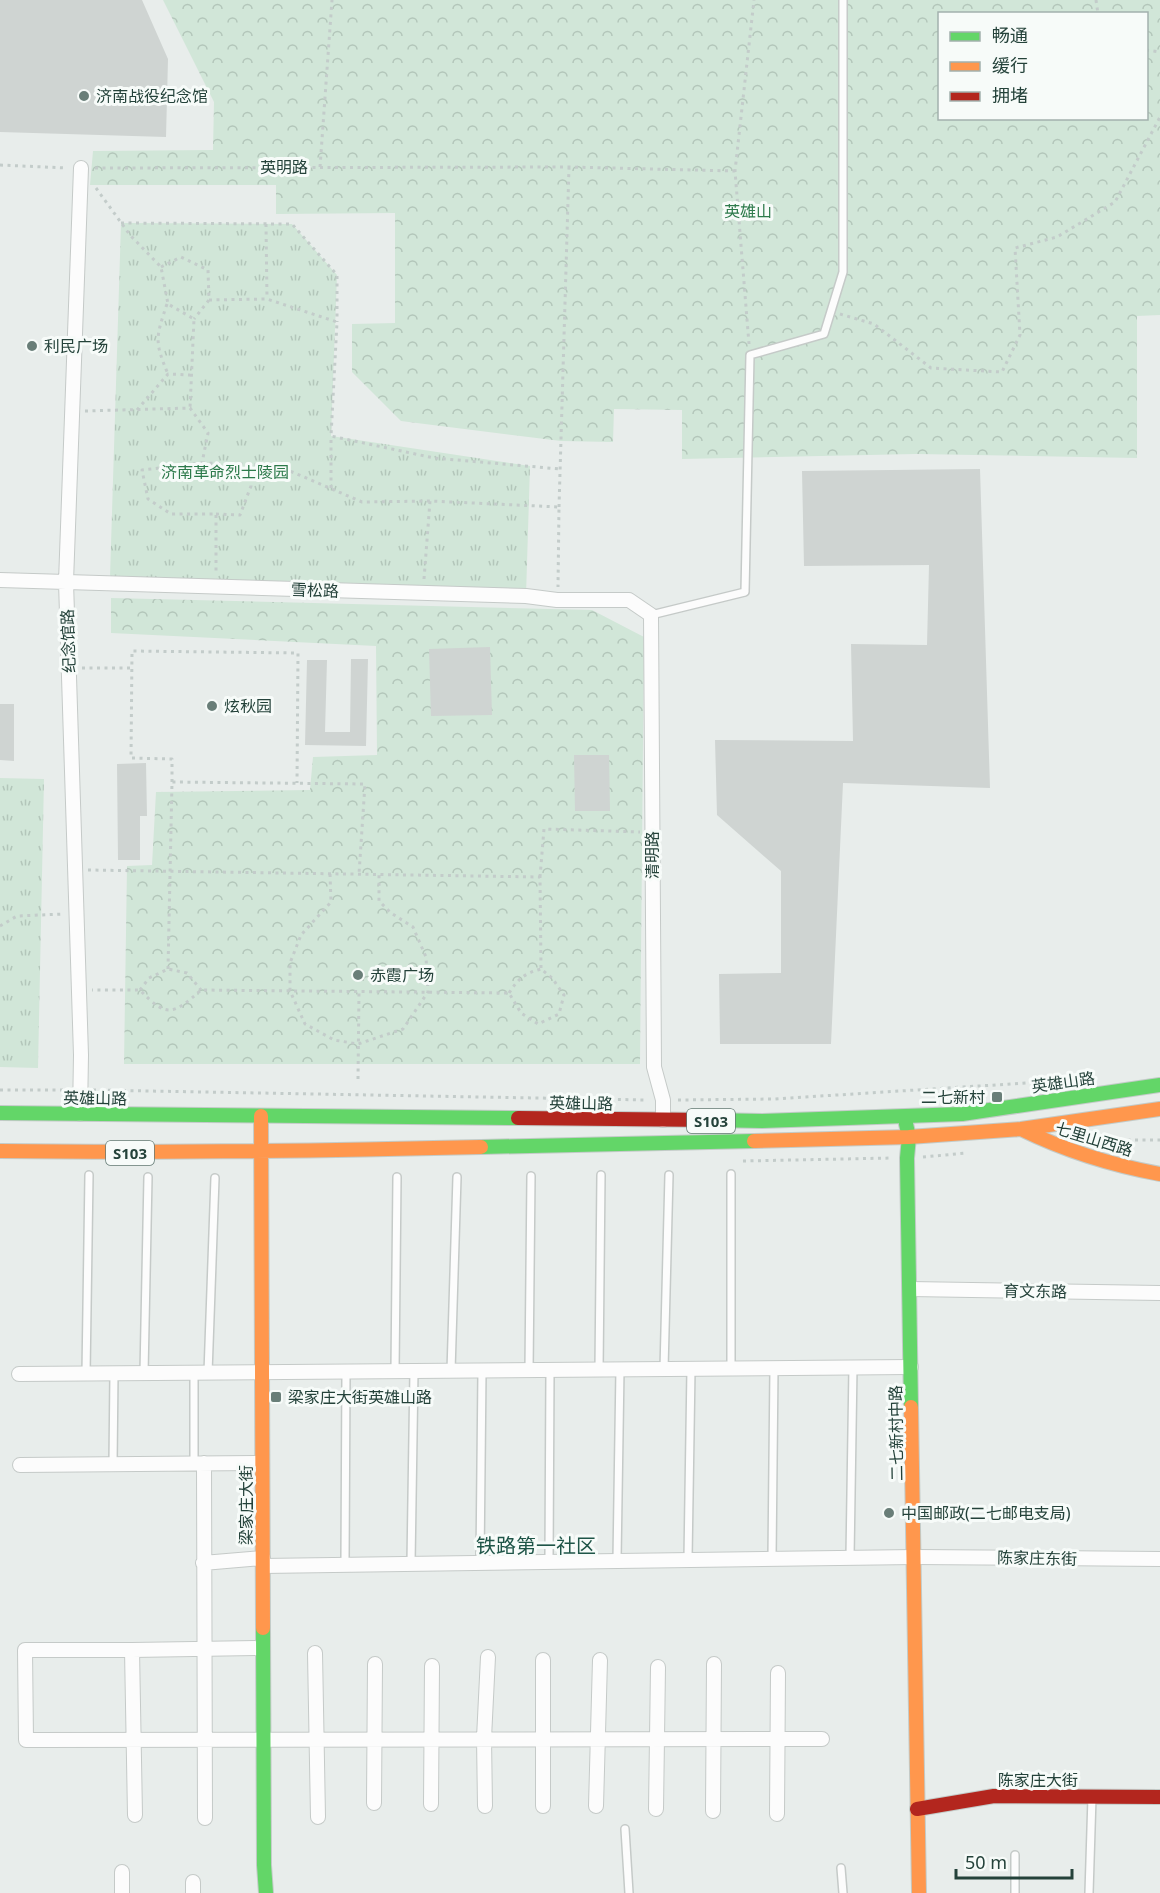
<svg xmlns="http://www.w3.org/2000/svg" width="1160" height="1893" font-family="'Noto Sans','Noto Sans SC',sans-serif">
<defs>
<pattern id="grass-tufts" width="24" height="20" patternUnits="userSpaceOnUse" patternTransform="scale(1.5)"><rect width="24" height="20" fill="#d1e6d8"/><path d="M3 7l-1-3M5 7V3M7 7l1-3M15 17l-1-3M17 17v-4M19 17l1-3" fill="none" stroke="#b3c6ba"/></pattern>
<pattern id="forest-crowns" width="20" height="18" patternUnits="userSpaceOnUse" patternTransform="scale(1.5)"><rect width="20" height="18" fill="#d1e6d8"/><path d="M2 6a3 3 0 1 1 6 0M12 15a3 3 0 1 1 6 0" fill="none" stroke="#b3c6ba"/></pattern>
</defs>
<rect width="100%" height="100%" fill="#e8edeb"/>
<path fill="url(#grass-tufts)" d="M121,223L292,224L337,275L331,436L530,466L526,596L110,577Z
M0,778L44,779L38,1068L0,1067Z"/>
<path fill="url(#forest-crowns)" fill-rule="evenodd" d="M163,0H1160V315L1137,316V458L916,454L682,459V410L614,409L613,442L561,441L401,421L352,372V324L395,323V213L276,214V185H90L93,151L213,150L214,102ZM940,14H1146V118H940Z
M111,598L592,610L644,637L640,1064H124L127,866L152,865L156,792L310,790L313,757L377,755L376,646L111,633Z"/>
<path fill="#cfd4d2" d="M0,0H142L168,59L166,137L0,132Z
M980,469L990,788L843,783L831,1044H720L719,974L781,973V871L717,815L715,740L853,741L851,644L927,645L929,565L804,566L802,471Z
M490,647L492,715L431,716L429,649Z
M351,659H368L366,746L305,745L307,660H327L325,732H350Z
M0,704H14V761L0,760Z
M574,755H609L610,811H575Z
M146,763L147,816H140V860H118L117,764Z"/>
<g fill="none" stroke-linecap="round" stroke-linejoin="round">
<defs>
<path id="lane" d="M651,615L745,592L750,355L824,334L843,272V0
M731,1174V1368
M664,1369L669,1175
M529,1370L531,1176
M599,1370L601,1175
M395,1371L397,1177
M451,1371L457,1177
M144,1373L148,1177
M194,1373V1463
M208,1373L215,1178
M86,1374L89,1175
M113,1464L114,1373
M850,1557L853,1367
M772,1558L774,1368
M688,1559L691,1369
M617,1560L620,1369
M549,1561L550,1370
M480,1562L482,1371
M345,1563L346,1372
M411,1563L414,1371
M625,1829L629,1893
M841,1868L843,1893
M1015,1893V1855
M1089,1893L1092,1797"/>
<path id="street" d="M0,580L526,596L557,600H629L651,615L654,1067L663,1100V1120
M80,1114L81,1055L66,582L81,168
M910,1289L1160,1293
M19,1374L911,1367
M204,1463L205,1818
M20,1465L262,1463
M203,1563L263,1558
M263,1566L915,1557L1160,1559
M132,1650L263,1648
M315,1653L318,1817
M543,1660V1806
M374,1803L375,1664
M431,1804L432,1666
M485,1806L484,1738L488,1657
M596,1806L600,1660
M656,1809L658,1667
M713,1811L714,1664
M777,1814L778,1673
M135,1815L132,1650H25L26,1740C292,1738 557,1739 822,1739
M122,1872V1893
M193,1882V1893"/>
<path id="fast" d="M0,1113L518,1118
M710,1120L762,1121L962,1114L1160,1085
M906,1124L909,1137L907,1158L911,1407
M481,1147L754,1141
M263,1628L264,1865L266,1893"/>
<path id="slow" d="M261,1116L263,1628
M1021,1129C1066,1151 1111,1165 1160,1174
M754,1141L909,1137L1021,1129L1160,1109
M0,1151C160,1153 320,1151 481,1147
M911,1407L919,1893"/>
<path id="jam" d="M518,1118L710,1120
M917,1809L994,1796L1160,1797"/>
</defs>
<use href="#lane" stroke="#c5cac8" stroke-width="10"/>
<use href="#street" stroke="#c5cac8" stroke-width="16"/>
<use href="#fast" stroke="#c3cbc8" stroke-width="16"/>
<use href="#slow" stroke="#c3cbc8" stroke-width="16"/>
<use href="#jam" stroke="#c3cbc8" stroke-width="16"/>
<path stroke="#c3ccca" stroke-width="3" stroke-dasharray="3 4.5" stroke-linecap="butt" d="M1096,0L1098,14
M1146,50L1160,52
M0,165L67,168
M320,167L332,0
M95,168L569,167L735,171
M96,188L130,235L161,267L168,304L194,319L190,408
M121,223L292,224L337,275V322
M266,224L267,299
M161,267L181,257L208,270L209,300L194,319
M209,300L267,299L337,322L331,436L434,458L560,469
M167,304C156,337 154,341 168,374
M840,314L874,324L931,368L1002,372L1020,335L1015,248L1057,237L1115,202L1160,117
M749,344L735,171L754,0
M137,410L168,374L190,375
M85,411L190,408L208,433L202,463L142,470L148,499L171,514H216V573
M202,463L276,465L362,502L430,501
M331,488V436
M559,507L569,167
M216,514L240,515L251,486V465
M424,579L430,501L559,507L558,587
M82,668H132
M172,782V759L131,758L132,651L298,653L297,783
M88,870L540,877L541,969L552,978L564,995L559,1014L538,1024L521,1013L509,993L201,990C174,1014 167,1019 140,990H92
M330,874L331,902L301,935L290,963V991L305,1024L334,1040L358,1044L403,1029L428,992L426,957L413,927L391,913L379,901V875
M540,877L544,829L640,832
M0,926L17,916L64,914
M168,969L172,782L365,784L359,874
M140,990L149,978L168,969L187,973L201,990
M509,993C518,979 525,973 541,969
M358,1079L359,991
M0,1090H68
M93,1090L647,1100
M678,1100L774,1099L1042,1082
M1090,1140H1160
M923,1157L967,1153
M743,1161L892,1158"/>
<use href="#lane" stroke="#fcfcfc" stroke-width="7"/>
<use href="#street" stroke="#fcfcfc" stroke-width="14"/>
<use href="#fast" stroke="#63d668" stroke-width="14"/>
<use href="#slow" stroke="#ff974d" stroke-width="14"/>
<use href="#jam" stroke="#b3261e" stroke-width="14"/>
</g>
<g fill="#697e78" stroke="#f7fbf9" stroke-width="2">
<circle cx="84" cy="96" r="6"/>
<circle cx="32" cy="346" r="6"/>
<circle cx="212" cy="706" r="6"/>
<circle cx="358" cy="975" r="6"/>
<rect x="991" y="1091" width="12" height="12" rx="3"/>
<rect x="270" y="1391" width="12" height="12" rx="3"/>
<circle cx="889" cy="1513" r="6"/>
</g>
<g text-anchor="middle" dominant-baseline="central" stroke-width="6" stroke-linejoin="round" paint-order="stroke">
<g fill="#f7fbf9" stroke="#637a73" stroke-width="1.5">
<rect x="687" y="1109" width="48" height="24" rx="4.5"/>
<rect x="106" y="1141" width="48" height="24" rx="4.5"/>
</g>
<g font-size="15" font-weight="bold" fill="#24423a">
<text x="711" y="1121">S103</text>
<text x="130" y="1153">S103</text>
</g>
<g font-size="16" fill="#24423a" stroke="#f7fbf9" text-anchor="start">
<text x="96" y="96">济南战役纪念馆</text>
<text x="44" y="346">利民广场</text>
<text x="224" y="706">炫秋园</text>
<text x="370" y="975">赤霞广场</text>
<text x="985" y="1097" text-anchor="end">二七新村</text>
<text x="288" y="1397">梁家庄大街英雄山路</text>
<text x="901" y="1513">中国邮政(二七邮电支局)</text>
</g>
<g font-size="16" fill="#24423a" stroke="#f7fbf9">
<text x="284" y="167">英明路</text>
<text transform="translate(315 590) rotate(2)">雪松路</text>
<text transform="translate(68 641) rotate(-92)">纪念馆路</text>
<text transform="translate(652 855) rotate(-90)">清明路</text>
<text transform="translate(1063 1082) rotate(-8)">英雄山路</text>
<text transform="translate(95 1098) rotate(1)">英雄山路</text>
<text transform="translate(581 1103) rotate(1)">英雄山路</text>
<text transform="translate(1094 1139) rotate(17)">七里山西路</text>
<text transform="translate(1035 1291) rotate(1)">育文东路</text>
<text transform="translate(896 1433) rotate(-91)">二七新村中路</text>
<text transform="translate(246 1505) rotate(-90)">梁家庄大街</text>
<text transform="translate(1037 1558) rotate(1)">陈家庄东街</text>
<text x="1038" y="1780">陈家庄大街</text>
</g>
<g font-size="16" fill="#2d7a4b" stroke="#f7fbf9">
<text x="748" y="211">英雄山</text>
<text x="225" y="472">济南革命烈士陵园</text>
</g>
<g font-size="20" fill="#1f5548" stroke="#f7fbf9">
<text x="536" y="1545">铁路第一社区</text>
</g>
</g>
<rect x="938" y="12" width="210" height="108" fill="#f7fbf9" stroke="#a3b1ad" stroke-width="1.5"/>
<rect x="950" y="32" width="30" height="9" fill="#63d668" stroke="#a3b1ad" stroke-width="1.5"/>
<text x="992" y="42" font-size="18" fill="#24423a">畅通</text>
<rect x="950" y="62" width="30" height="9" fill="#ff974d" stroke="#a3b1ad" stroke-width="1.5"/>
<text x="992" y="72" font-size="18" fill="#24423a">缓行</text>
<rect x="950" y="92" width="30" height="9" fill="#b3261e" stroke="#a3b1ad" stroke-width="1.5"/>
<text x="992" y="102" font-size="18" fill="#24423a">拥堵</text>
<path d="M956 1869v9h116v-9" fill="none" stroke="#24423a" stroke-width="3"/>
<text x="965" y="1869" font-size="18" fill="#24423a" stroke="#f7fbf9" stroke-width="4.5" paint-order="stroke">50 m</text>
</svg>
